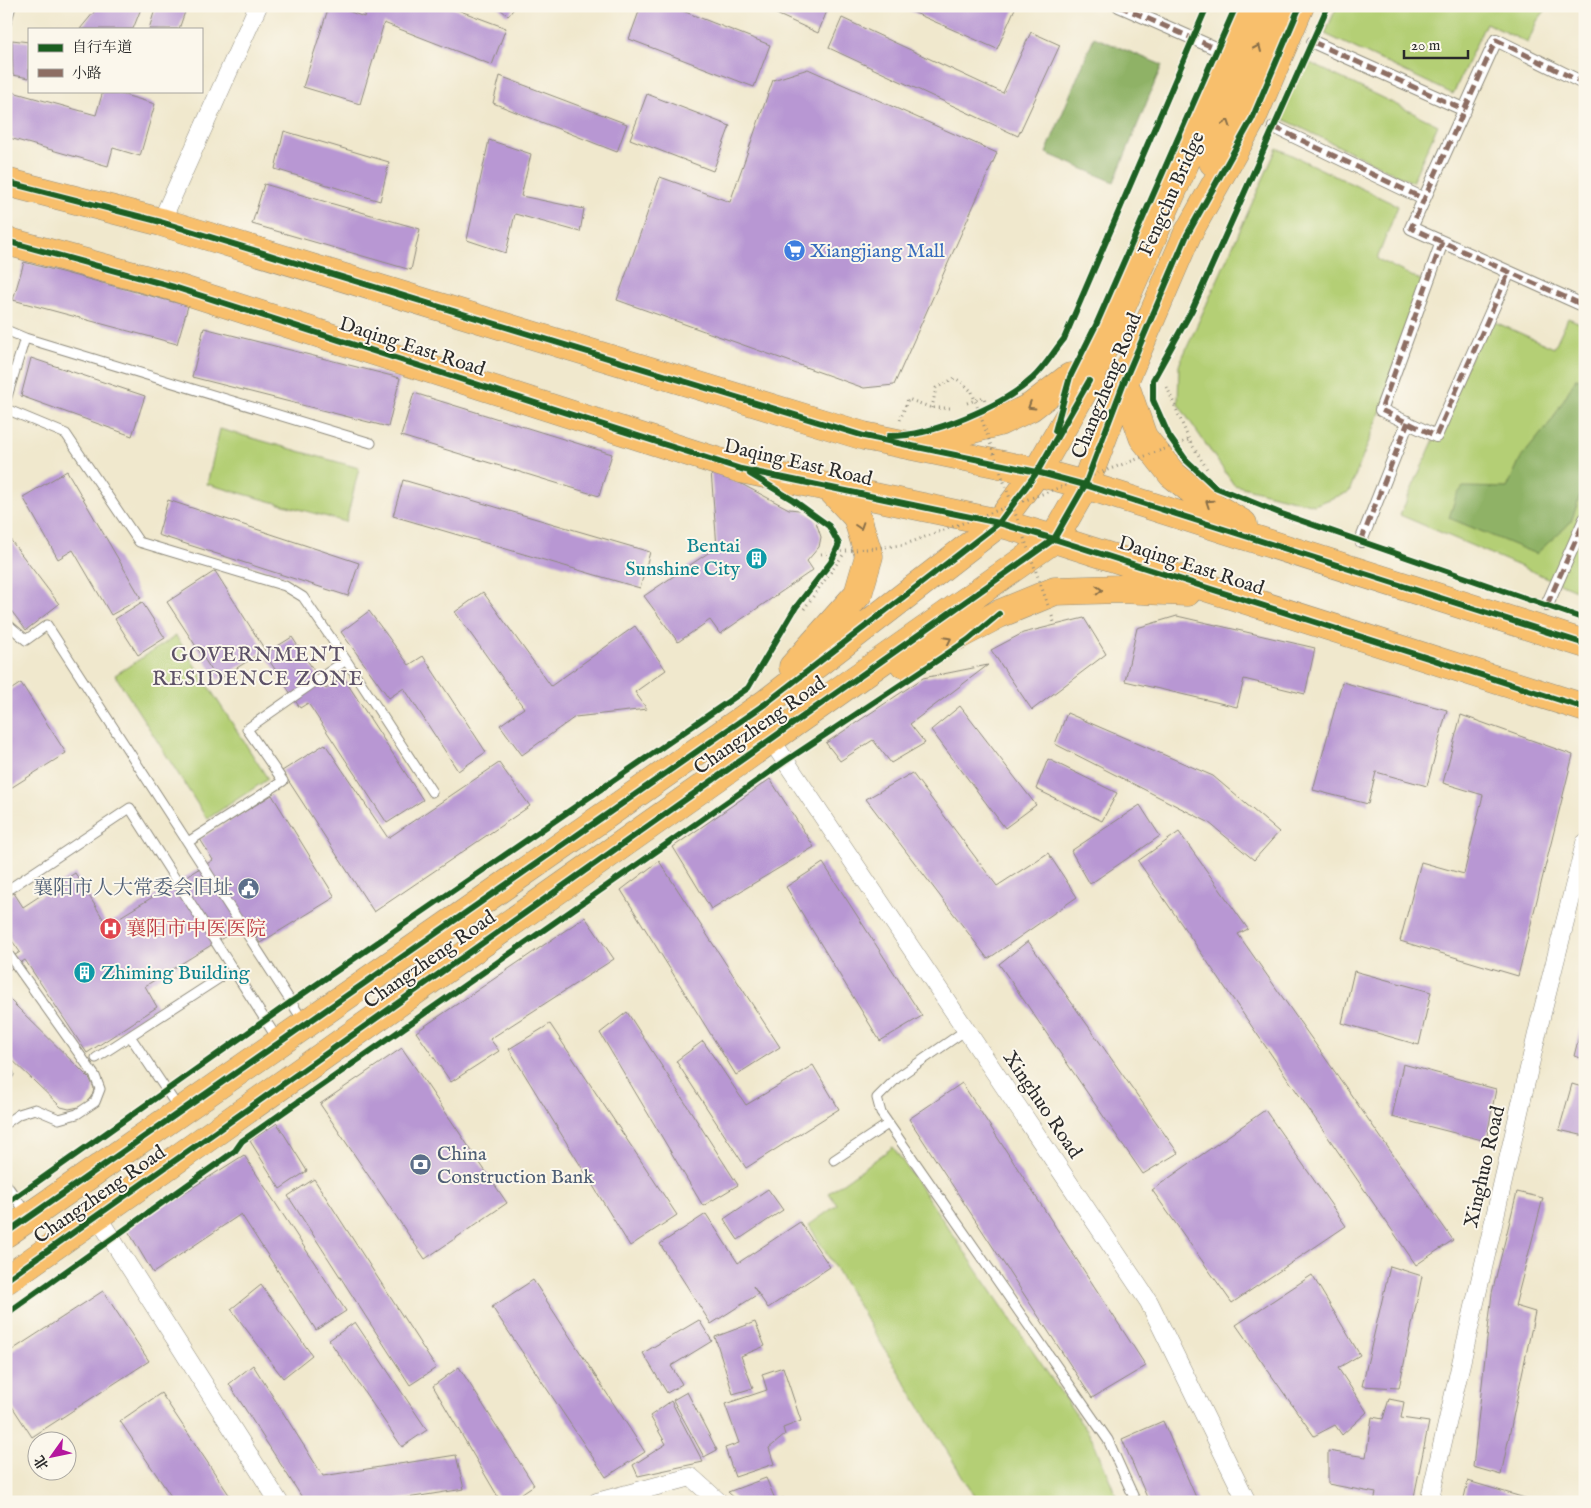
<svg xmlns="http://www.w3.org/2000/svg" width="1591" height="1508" font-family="'IM FELL English','Noto Serif SC',serif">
<rect width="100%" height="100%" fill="#fbf7ec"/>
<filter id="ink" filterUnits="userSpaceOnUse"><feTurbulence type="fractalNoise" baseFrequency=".02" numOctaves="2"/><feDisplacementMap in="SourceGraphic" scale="10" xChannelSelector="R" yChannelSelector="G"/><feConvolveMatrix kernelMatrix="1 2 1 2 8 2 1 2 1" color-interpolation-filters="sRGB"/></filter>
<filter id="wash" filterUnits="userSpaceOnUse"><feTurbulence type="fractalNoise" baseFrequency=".0096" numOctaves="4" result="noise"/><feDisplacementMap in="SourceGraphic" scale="20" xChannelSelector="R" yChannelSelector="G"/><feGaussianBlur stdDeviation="1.12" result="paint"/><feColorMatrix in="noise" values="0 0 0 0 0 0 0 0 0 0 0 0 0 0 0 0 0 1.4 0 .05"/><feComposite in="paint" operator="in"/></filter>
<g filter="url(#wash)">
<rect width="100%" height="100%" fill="#f0e8cd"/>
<path fill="#b4cf75" stroke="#707d50" d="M1337,6H1549L1537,21L1528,43L1486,23L1453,94L1325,34Z
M1304,60L1438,125L1412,182L1279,117Z
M1277,148L1398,206L1377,259L1430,285L1349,492L1314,505L1234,485L1178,404L1179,365Z
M1568,318L1585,325V594L1400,515L1488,319L1554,348Z
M220,429L359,468L346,522L207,484Z
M176,636L268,779L207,819L115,675Z
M893,1147L1092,1438L1119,1502H978L809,1225L837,1205L829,1193Z"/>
<path fill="#8fb266" stroke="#5d6e48" d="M1094,37L1162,65L1114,182L1046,153Z
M1576,378L1585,380V482L1571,522L1536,554L1449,518L1456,496L1463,487L1507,488L1520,459L1552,420Z"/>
<g id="blocks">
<path fill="#b897d3" d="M99,6H142L133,29H80Z
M156,6H187L179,29H149Z
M329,6H335L364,17L367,6H447L506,28L492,65L384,23L360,104L303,87Z
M497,6H516L508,16Z
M641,6H670L770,45L754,87L629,39Z
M759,6H829L818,33Z
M899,6H1016L997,49Z
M842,18L1003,93L1031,32L1060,45L1018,136L829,48Z
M12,40L29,42V78L13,75Z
M808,69L997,153L894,385L864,388L617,300L660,177L730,202L773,80Z
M500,76L627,124L617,152L493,103Z
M9,91L96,115L103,91H111L155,104L140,156L113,148L108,166L6,137V100Z
M647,94L730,126L713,171L630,139Z
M284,131L389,162L380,201L275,169Z
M489,140L531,154L521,196L584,209L580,232L515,214L506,253L467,240Z
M264,184L420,229L411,270L252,224Z
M24,262L188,306L177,344L13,300Z
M204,328L400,378L388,427L192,377Z
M31,358L145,396L132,436L21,396Z
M414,393L612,454L599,496L401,436Z
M67,471L141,598L111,615L73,550L58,559L23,497Z
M711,471L726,476L789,509L799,510L808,513L815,519L821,537L819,547L807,561L813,570L720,634L710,620L678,642L644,596L717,547Z
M403,480L650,552L640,588L393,516Z
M168,500L359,563L348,596L158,535Z
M6,534L59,604L26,630L6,604Z
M215,571L265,650L218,680L167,602Z
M483,592L551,686L635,626L666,670L635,692L647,709L575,717L522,755L500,725L524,708L455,612Z
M142,602L165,638L138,655L115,619Z
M369,611L409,665L423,656L486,752L458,771L404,688L389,698L341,632Z
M1177,616L1315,648L1305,694L1244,679L1237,707L1125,681L1137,628Z
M1084,618L1106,654L1032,710L991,650L1023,633Z
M292,637L326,689L343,677L423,800L387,823L308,703L300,708L265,654Z
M988,665L910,724L925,743L891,763L873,740L840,761L826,743L923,678Z
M1342,682L1447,710L1427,786L1376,772L1368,804L1313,790Z
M21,683L66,753L6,791V693Z
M960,706L1036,805L1005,828L931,730Z
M1067,713L1213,776L1279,832L1254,860L1208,822L1055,744Z
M1461,715L1573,755L1518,976L1400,941L1421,862L1464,874L1483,795L1443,783Z
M325,744L388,838L499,763L530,806L374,912L282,771Z
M1048,759L1117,793L1102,821L1036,789Z
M912,773L997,886L1048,853L1077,897L988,959L866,799Z
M770,779L814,847L711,909L673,847Z
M272,795L335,897L260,943L247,923L145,986L157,1007L87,1053L25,960L6,972V961L20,952L8,935L6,936V897L14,893L23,907L75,873L107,925L213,860L200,839Z
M1140,805L1160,836L1090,884L1071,851Z
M1179,832L1248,929L1238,934L1453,1240L1416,1265L1138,861Z
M659,861L780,1047L736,1075L621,890Z
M823,863L922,1016L880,1041L786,887Z
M585,917L614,959L490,1039L499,1051L451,1082L416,1032Z
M1028,941L1178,1153L1143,1174L999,964Z
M1354,971L1431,992L1419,1045L1342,1023Z
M6,993L10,1000L90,1079L94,1088L93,1094L84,1106L69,1109L61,1107L6,1054Z
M627,1012L738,1185L703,1206L600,1033Z
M1585,1013V1059L1574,1056Z
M550,1024L677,1215L630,1246L509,1049Z
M703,1041L746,1105L813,1065L839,1109L746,1168L676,1061Z
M402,1048L507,1203L425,1259L320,1104Z
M1403,1064L1496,1089L1486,1141L1392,1117Z
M962,1083L1146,1366L1092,1398L909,1119Z
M1572,1084L1585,1088V1136L1559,1130Z
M1265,1110L1346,1226L1232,1303L1152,1190Z
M277,1123L307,1171L280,1189L250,1141Z
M244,1155L346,1311L316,1330L241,1214L153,1273L127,1229Z
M314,1179L436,1368L410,1385L288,1196Z
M768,1189L783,1210L738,1240L724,1219Z
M1517,1192L1543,1198L1515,1306L1535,1312L1501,1475L1473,1467L1492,1293Z
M706,1214L738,1263L800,1222L830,1267L768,1308L753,1286L758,1294L711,1324L660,1244Z
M1390,1266L1422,1276L1399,1388L1362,1386Z
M1312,1275L1360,1355L1338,1368L1367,1412L1342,1435L1335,1425L1314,1436L1236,1325Z
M533,1280L645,1452L606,1477L492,1307Z
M261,1285L312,1355L283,1378L231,1309Z
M103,1291L149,1361L32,1437L6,1397V1354Z
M699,1320L712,1341L671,1366L682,1384L667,1393L643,1353Z
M355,1322L427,1430L402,1447L329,1340Z
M755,1322L765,1346L741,1356L753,1388L733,1394L715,1337Z
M253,1365L323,1476L456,1455L464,1489L382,1502H305L229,1384Z
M459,1367L534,1485L509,1502H501L433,1386Z
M783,1367L801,1421L783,1428L785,1435L769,1448L774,1464L735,1477L725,1448L739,1443L725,1404L767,1390L762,1374Z
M687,1392L717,1450L704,1457L673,1400Z
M161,1393L234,1502H175L120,1421Z
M1389,1399L1404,1402L1401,1418L1429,1422L1413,1502H1374L1376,1493L1328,1484V1451L1366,1457L1372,1417L1383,1419Z
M671,1401L703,1462L638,1476L633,1465L666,1444L650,1416Z
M1163,1421L1198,1502H1149L1122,1439Z
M766,1478L775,1499L784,1498L785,1502H739L728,1492Z
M1468,1481L1535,1501V1502H1463Z"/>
</g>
</g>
<g filter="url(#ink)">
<use href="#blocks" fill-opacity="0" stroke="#8e8a7c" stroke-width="1"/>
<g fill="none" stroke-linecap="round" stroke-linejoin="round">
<defs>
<path id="service" d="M6,24L11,6
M6,330L25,338L6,400
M25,338L371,443
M6,409L66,434L139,542L285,586L303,597L346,660
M6,623L26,640L47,625L304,1022
M188,842L283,781L247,729L346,660L432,792
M6,891L130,808L278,1040
M6,951L95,1076L100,1089L95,1102L77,1114L59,1119L35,1109L19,1114L6,1123
M966,1030L898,1077L877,1098L881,1113L1108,1440L1136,1502
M130,1036L218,979
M96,1058L130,1036L179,1109
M6,1075L9,1074
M834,1160L888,1124
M6,1184L27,1214"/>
<path id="pedestrian" d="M1119,6L1217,49
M1313,42L1465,110
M1585,84L1496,40L1411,228L1585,306
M1274,127L1424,199
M1442,242L1381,410L1436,436L1509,272
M1361,541L1408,422
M1547,605L1585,519"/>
<path id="minor" d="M161,222L258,6
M776,747L1149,1302L1247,1502
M97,1216L279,1502
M597,1502L691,1477L719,1502
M1429,1502L1540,1021L1585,843"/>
<path id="primary" d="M1213,162L1231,111L1277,6
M6,182L161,222L864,436L1037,472L1085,485L1585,644
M6,241L174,287L741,469L999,523L1054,539L1585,708
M1124,382L1143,437L1172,474L1206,502L1243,524
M918,444L999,422L1031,407L1070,377
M904,664L999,614L1055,591L1120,589L1187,592
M793,667L858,594L869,556L857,517L830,488
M6,1233L765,704L999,523L1037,472L1089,381L1254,6
M6,1280L1054,539L1085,485L1124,382L1187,235L1252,119L1300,6"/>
</defs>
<use href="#service" stroke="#8e8a7c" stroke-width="11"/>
<use href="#pedestrian" stroke="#8e8a7c" stroke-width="14"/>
<use href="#minor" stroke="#8e8a7c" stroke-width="19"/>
<use href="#primary" stroke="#8e8a7c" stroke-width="29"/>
<path stroke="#8e8a7c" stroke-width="3" stroke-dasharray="1 4" stroke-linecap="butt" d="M1167,387L1189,440L1207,469
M967,403L984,397L985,401
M932,408L936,388L955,378L963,383L972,392
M900,420L908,399L932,408H952
M821,554L843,551
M804,609L843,555
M1052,616L1055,625"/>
<use href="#service" stroke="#fff" stroke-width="9"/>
<use href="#pedestrian" stroke="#fff" stroke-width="12"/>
<use href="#minor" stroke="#fff" stroke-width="18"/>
<use href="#primary" stroke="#f8bf6c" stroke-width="28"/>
<path stroke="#8e8a7c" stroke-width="3" stroke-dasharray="1 4" stroke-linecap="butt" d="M972,392L1049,608
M846,551L903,545L1189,440"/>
<path stroke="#8d6e63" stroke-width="5" stroke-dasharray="10 5" stroke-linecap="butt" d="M1119,6L1217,49
M1313,42L1465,110
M1585,84L1496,40L1411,228L1585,306
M1274,127L1424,199
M1442,242L1381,410L1436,436L1509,272
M1361,541L1408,422
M1547,605L1585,519"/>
<defs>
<path id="cycleway" d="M1328,6L1192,310L1153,380V400L1169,436L1186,460L1215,487L1282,514L1585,619
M6,182L161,222L864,436L1037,472L1085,485L1585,644
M6,241L174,287L741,469L999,523L1054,539L1585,708
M1055,431L1070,377L1096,325L1236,6
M889,436C930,437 1003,406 1033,378C1045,367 1054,351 1064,339L1207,6
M6,1204L291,1002L748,688L796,607L831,562L839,544L829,526L793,500L750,474
M6,1233L765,704L999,523L1037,472L1089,381
M6,1280L1054,539L1085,485L1124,382L1187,235L1252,119L1300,6
M6,1314L235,1151L242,1141L784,762L968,640L999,614"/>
</defs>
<use href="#cycleway" stroke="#fbf7ec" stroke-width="9"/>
<use href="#cycleway" stroke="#1b5e20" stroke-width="6"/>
</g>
<defs><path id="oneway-chevron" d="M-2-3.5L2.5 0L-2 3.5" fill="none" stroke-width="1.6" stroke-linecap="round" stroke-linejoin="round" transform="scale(1.25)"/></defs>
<g stroke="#876e48">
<use href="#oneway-chevron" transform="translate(1258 48) rotate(-66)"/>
<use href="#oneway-chevron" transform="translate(1227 123) rotate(-71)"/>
<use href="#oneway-chevron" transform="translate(1031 406) rotate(148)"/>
<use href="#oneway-chevron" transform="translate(1209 503) rotate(-146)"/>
<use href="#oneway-chevron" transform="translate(860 526) rotate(72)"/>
<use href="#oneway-chevron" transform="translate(1099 590) rotate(-2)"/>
<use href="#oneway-chevron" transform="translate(948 640) rotate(-27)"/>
</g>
</g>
<defs>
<symbol id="supermarket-disc" viewBox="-11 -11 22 22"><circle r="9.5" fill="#3f7fe0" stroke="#fbf7ec"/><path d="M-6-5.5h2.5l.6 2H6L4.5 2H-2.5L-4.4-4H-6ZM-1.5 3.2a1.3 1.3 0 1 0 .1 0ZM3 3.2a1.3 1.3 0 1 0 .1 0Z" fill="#fff"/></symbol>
<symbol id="building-disc" viewBox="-11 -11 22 22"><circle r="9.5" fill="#0f9aa8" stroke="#fbf7ec"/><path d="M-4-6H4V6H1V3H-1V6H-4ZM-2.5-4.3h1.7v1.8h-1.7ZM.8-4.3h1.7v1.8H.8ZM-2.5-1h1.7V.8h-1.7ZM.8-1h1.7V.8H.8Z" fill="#fff"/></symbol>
<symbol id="civic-disc" viewBox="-11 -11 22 22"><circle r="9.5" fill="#5c6f8a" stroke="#fbf7ec"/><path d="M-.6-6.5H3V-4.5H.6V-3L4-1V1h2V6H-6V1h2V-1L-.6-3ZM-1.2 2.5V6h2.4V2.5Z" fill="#fff"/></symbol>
<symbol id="hospital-disc" viewBox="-11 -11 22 22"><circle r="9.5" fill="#e0444e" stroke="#fbf7ec"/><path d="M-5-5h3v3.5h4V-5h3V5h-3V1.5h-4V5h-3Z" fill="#fff"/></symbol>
<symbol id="bank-disc" viewBox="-11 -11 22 22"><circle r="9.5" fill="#5c6f8a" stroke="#fbf7ec"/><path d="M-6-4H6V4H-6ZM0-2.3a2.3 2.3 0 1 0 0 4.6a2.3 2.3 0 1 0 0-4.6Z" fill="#fff"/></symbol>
</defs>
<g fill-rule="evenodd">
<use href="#supermarket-disc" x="782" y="238" width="25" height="25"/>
<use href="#building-disc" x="744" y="546" width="25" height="25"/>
<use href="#civic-disc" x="236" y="876" width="25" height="25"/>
<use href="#hospital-disc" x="98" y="916" width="25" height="25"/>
<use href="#building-disc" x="72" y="960" width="25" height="25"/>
<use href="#bank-disc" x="408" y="1152" width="25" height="25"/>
</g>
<g text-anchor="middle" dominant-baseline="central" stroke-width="4" stroke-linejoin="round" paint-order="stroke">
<g font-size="20" fill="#2b2b2b" stroke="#fbf7ec">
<text transform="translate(1172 194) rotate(-66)">Fengchu Bridge</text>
<text transform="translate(412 347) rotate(18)">Daqing East Road</text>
<text transform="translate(1107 386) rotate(-68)">Changzheng Road</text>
<text transform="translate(798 463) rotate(13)">Daqing East Road</text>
<text transform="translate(1191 566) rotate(18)">Daqing East Road</text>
<text transform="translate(760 726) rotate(-35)">Changzheng Road</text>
<text transform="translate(430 960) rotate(-35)">Changzheng Road</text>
<text transform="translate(1042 1105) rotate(56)">Xinghuo Road</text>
<text transform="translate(1485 1167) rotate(-77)">Xinghuo Road</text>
<text transform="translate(100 1195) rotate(-35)">Changzheng Road</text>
</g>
<g font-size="20" fill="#366cbe" stroke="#fbf7ec" text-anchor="start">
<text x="810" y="251">Xiangjiang Mall</text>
</g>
<g font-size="20" fill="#0d838f" stroke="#fbf7ec" text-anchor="end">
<text x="740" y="546">Bentai<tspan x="740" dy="23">Sunshine City</tspan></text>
<text x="101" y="973" text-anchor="start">Zhiming Building</text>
</g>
<g font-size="20" fill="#4e5e75" stroke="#fbf7ec" text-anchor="end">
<text x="233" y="888">襄阳市人大常委会旧址</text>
<text x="437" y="1154" text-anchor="start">China<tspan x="437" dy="23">Construction Bank</tspan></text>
</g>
<g font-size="20" fill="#be3a42" stroke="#fbf7ec" text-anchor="start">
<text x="126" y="929">襄阳市中医医院</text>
</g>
<g font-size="21" letter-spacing="1" fill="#5c5166" stroke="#fbf7ec">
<text x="258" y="655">GOVERNMENT<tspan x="258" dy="24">RESIDENCE ZONE</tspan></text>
</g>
</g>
<rect width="1591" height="1508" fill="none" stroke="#fbf7ec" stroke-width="25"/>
<rect x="28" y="28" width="175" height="65" fill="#fbf7ec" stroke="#a8a59f"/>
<rect x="38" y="44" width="25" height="8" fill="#1b5e20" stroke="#a8a59f"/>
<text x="72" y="52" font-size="15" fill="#2b2b2b">自行车道</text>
<rect x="38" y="69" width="25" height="8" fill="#8d6e63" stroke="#a8a59f"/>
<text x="72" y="78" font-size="15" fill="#2b2b2b">小路</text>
<g transform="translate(52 1456) rotate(237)"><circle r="24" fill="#fbf7ec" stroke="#a8a59f"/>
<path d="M0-4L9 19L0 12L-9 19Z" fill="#b5179e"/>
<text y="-8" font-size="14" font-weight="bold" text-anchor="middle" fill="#2b2b2b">北</text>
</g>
<path d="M1404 50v8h64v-8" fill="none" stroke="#2b2b2b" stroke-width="2.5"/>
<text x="1411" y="50" font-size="15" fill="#2b2b2b" stroke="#fbf7ec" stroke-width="4" paint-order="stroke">20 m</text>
</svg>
